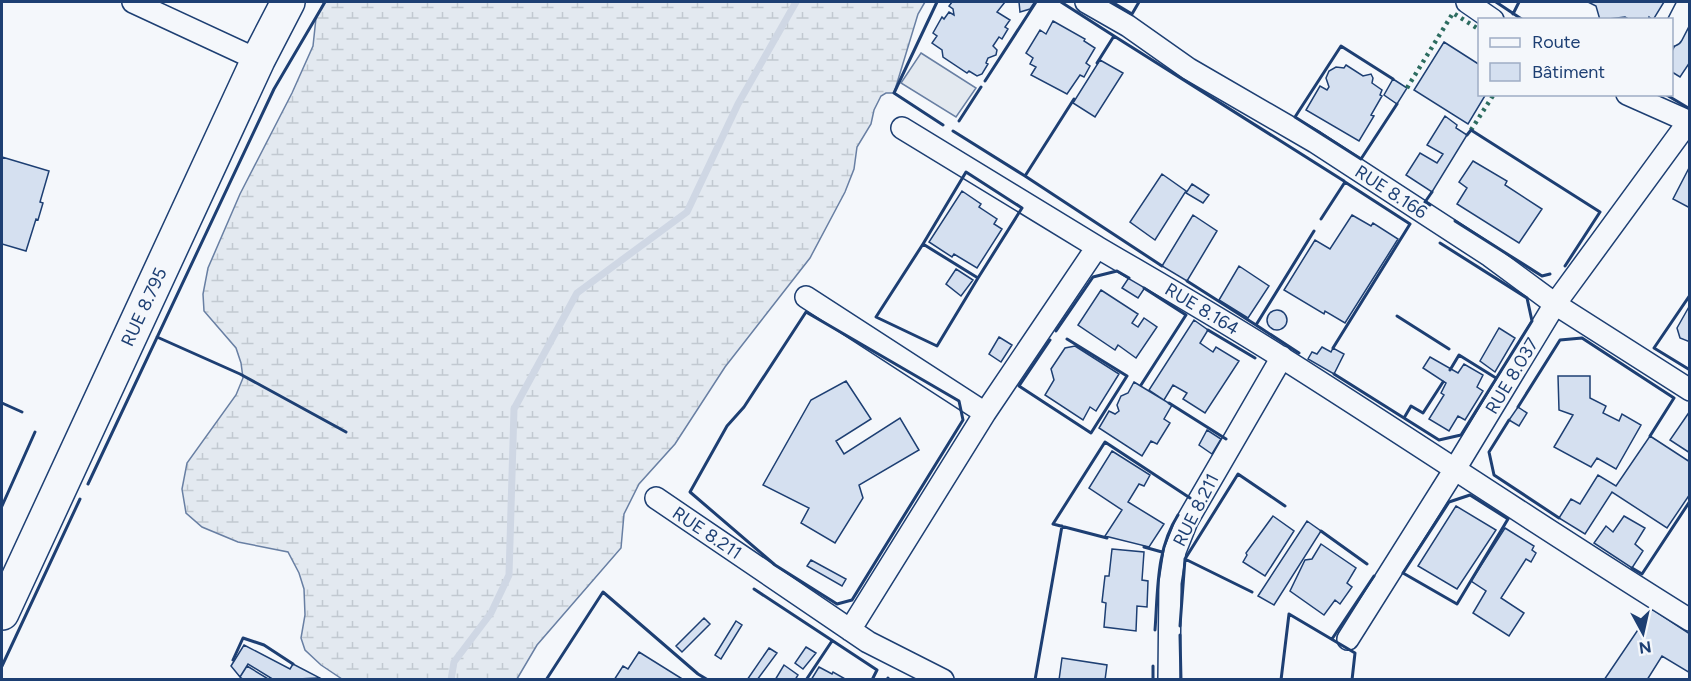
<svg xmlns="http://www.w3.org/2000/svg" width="1691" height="681" font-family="Figtree,sans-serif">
<defs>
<pattern id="wetland-marsh" width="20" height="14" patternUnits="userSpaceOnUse" patternTransform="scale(1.5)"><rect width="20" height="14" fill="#e3e9f0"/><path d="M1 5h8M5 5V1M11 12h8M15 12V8" fill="none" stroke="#c2c9d1"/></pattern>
</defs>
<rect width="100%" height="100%" fill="#f4f7fb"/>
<path fill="url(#wetland-marsh)" stroke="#687fa3" stroke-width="1.5" d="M324,2H925L918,14L894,93H886L881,96L874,110L871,124L857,147L854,169L845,192L810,258L725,367L675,444L639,484L624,514L621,548L537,645L517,679H342L321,665L305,650L301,638L305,615L304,589L299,573L288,552L238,542L202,527L186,513L182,489L187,463L236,395L243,378L241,363L236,348L204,311L203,294L208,268L240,194L292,93L313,46L316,18Z"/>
<path fill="#e3e9f0" stroke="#687fa3" stroke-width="1.5" d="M921,53L976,88L956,117L901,83Z"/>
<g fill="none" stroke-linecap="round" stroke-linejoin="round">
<path stroke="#cfd7e4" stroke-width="7" d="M451,680L454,662L491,613L509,575L514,409L577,293L687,212L738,104L796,2"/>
</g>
<path fill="#d5e0f0" stroke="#1d3f73" stroke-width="1.5" d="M952,2H1005L997,12L1010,20L1005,27L1008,29L1002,39L999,37L993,46L997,50L996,55L988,58L986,63L988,64L982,74L977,76L969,71L967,73L943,57L942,50L932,43L937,36L933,33L942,17L944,19L949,12L954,15L953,9L949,6Z
M1019,2H1034V3L1030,9L1020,12Z
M1588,2H1664L1653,20L1649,17L1648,20H1630L1625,17L1600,20L1596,6Z
M1690,18V62L1680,77L1672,72V51Z
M1053,21L1085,39L1084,41L1095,48L1086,63L1090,66L1084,77L1080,75L1067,94L1031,75L1036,67L1030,64L1033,58L1026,53L1040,30L1046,34Z
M1444,42L1480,65V94H1486L1468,124L1414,90Z
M1100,60L1123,73L1095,117L1073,103Z
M1346,65L1363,76L1371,74L1373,78L1372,83L1382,90L1380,95L1382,96L1371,115L1374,116L1359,141L1306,110L1320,86L1327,90L1329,87L1326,78L1329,71L1336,67L1344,68Z
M1393,79L1407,88L1397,104L1384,95Z
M1445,116L1457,125L1456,128L1467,135L1432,192L1406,175L1420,153L1437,163L1443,154L1427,145Z
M2,157L49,171L40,202L43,203L38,220L36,219L26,251L2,244Z
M1473,161L1507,181L1505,185L1542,209L1519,243L1457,204L1467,188L1459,182Z
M1690,166V208L1673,199Z
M1162,174L1186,191L1155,240L1130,222Z
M1192,184L1209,195L1203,203L1186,193Z
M962,191L981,204L979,207L997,219L994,224L1002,229L977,268L954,254L952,257L929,242Z
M1193,215L1217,231L1187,281L1162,266Z
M1352,215L1371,226L1373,223L1398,239L1345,323L1325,311L1324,314L1284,290L1315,240L1330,249Z
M1239,266L1269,286L1248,318L1219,300Z
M956,269L973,280L961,296L946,284Z
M1130,276L1146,286L1138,298L1122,288Z
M1101,290L1138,314L1132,323L1138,327L1144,318L1157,327L1136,358L1118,345L1115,350L1078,325Z
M1690,305V342L1680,338L1677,328Z
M1267 320a10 10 0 1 1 20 0a10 10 0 1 1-20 0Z
M1194,320L1208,330L1200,343L1213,352L1216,347L1239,361L1205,413L1183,399L1187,393L1173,385L1164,400L1149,390Z
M1499,328L1515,338L1495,372L1480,361Z
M999,337L1012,345L1001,362L989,354Z
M1075,346L1119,374L1096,411L1090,407L1083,420L1045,395L1054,380L1051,369L1065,348Z
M1322,347L1331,352L1333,348L1344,354L1334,374L1308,359L1312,352L1317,354Z
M1430,357L1458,373L1464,364L1483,375L1477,387L1483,391L1465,420L1458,416L1449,431L1429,419L1444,395L1441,393L1446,383L1423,368Z
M1558,376H1590V398L1606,406L1603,413L1619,421L1622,414L1641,425L1616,469L1597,458L1591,467L1554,447L1573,415L1559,410Z
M846,381L871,419L836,441L844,454L900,418L919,450L859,485L863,498L835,543L801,523L809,508L763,485L811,400Z
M1134,382L1172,405L1164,419L1170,423L1157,444L1151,441L1142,456L1099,428L1109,411L1115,414L1119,411L1117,405L1121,396L1128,393Z
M1518,407L1527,413L1519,426L1509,420Z
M1690,411V453L1670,440Z
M1207,430L1221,439L1212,454L1199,445Z
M1650,436L1690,462V494L1667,528L1612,492L1585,534L1559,518L1571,499L1580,504L1598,475L1616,486Z
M1112,451L1150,475L1144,486L1139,484L1128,502L1164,524L1149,547L1105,536L1122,510L1089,488Z
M1456,506L1496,530L1457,589L1418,566Z
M1273,516L1294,531L1265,576L1243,562L1247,555L1246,553Z
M1624,516L1645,528L1635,544L1643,551L1632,568L1594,543L1606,526L1613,532Z
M1307,521L1321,531L1274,605L1258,596Z
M1505,528L1534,546L1532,550L1536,553L1531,562L1526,559L1501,598L1524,613L1509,636L1473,613L1486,591L1471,581Z
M1321,544L1356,568L1347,583L1352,587L1340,604L1335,600L1324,615L1290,591L1305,560L1312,559Z
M1112,549L1144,552L1142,580L1148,581L1147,607L1137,606L1136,631L1104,627L1106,603L1102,602L1105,576H1109Z
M811,560L846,579L842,586L807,566Z
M1652,609L1690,634V673L1662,656L1647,680H1604Z
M704,618L710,624L682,652L676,646Z
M736,621L742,625L721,659L715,655Z
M244,645L290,669L293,664L320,678L274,680L248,664L240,677L231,666Z
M806,647L816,653L803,669L795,663Z
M769,648L777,653L757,680H747Z
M639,652L684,680H614L623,666L628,669Z
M1062,658L1107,665L1105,680H1059Z
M784,665L798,675L795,680H775Z
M247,666L270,680H244L240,677Z
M819,667L832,674L833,672L847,680H811Z"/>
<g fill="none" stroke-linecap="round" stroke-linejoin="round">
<defs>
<path id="minor" d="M133,2L258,60
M1086,2L1128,26L1189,69L1315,142L1490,256L1555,304L1690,390
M1467,2L1493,20
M1672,35L1689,2
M1627,94L1690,122
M902,128L1097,247
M806,297L985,413
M656,498L868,642L943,680
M850,630L985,413L1097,247C1160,284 1223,320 1284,359C1420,445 1553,535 1690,620
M1348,639L1455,469L1555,304L1689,121
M1169,680L1170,583L1175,551L1187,521L1282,357"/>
<path id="trunk" d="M2,613L258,60L288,2"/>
</defs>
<use href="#minor" stroke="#1d3f73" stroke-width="24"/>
<use href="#trunk" stroke="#1d3f73" stroke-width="36"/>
<use href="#minor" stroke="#f4f7fb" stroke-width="21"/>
<use href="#trunk" stroke="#f4f7fb" stroke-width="33"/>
<path stroke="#2c6c60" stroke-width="4.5" stroke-dasharray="3 4.5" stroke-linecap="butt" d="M1407,88L1453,13L1480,30
M1471,130L1494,94"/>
<path stroke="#1d3f73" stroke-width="3" d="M937,2L894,93L943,125
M1061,2L1114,36L1097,63
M1112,2L1132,14L1139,2
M1496,2L1523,20
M1513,14L1519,2
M1114,36L1344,181
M1393,79L1341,46L1295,117L1361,159L1397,104
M985,81L1036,2
M1665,94L1690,109
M959,121L981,87
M953,131L1025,176L1074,99
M1467,135L1471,130L1600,212L1565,266
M966,172L1022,208L978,278L923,244Z
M1025,176L1162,266
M1430,205L1425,202L1432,192
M1321,219L1345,182L1410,224L1333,348
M1455,221L1542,276L1550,274
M923,244L876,317L937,346L978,278
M1187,281L1256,325
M1690,295L1654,348L1690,370
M806,312L959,401L963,420L852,600L837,604L775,565L690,492L727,426L744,407Z
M1397,316L1449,349
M1208,330L1255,358
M1056,331L1093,277L1117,271L1129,278
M157,337L240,374L346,432
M1050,340L1019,386L1091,433L1127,376L1067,339
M1299,353L1256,325L1314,231
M1450,370L1459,355L1496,378
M1334,374L1439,440L1461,435L1532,321L1527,298L1440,243
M1141,385L1186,315L1144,288
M2,403L22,412
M1169,403L1226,439
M1518,407L1560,340L1582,338L1674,398L1650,436
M1404,418L1411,406L1423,413L1443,382
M1509,420L1489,452L1494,475L1559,518
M88,484L274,89L325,2
M1470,495L1508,519L1457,604L1403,573L1449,502Z
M2,506L35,432
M1321,531L1367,564
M1107,538L1053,524L1105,442L1190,498
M1144,547L1162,552
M1632,568L1642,574L1690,501
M754,589L877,670L872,680
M1252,592L1185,559L1238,474L1285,506
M1180,626L1185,559
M1155,630C1158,590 1156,549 1178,515
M1180,635L1181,680
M1332,639L1374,576
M233,660L243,638L264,645L293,664
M2,666L80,499
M546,680L603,592L698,674L708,680
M806,680L832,641
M887,680L888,678
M1035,680L1062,526
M1153,680V666
M1281,680L1289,614L1355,653L1352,680"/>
</g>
<g text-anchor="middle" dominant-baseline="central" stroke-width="4.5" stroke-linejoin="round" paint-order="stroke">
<g font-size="18" fill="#1d3f73" stroke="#f4f7fb">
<text transform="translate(1391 192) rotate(33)">RUE 8.166</text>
<text transform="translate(144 307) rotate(-65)">RUE 8.795</text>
<text transform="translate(1202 309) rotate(31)">RUE 8.164</text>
<text transform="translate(1512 376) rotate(-59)">RUE 8.037</text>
<text transform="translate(1196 510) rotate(-63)">RUE 8.211</text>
<text transform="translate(707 533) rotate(34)">RUE 8.211</text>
</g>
</g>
<rect width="1691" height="681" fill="none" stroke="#1d3f73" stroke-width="6"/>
<rect x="1478" y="18" width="195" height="78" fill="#f4f7fb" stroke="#9eadc5" stroke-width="1.5"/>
<rect x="1490" y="38" width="30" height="9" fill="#f4f7fb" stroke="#9eadc5" stroke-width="1.5"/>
<text x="1532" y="48" font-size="18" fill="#1d3f73">Route</text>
<rect x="1490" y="63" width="30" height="18" fill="#d5e0f0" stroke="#9eadc5" stroke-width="1.5"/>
<text x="1532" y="78" font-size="18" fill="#1d3f73">Bâtiment</text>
<g transform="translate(1643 633) rotate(172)" stroke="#f4f7fb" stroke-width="4.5" paint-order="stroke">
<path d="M0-4.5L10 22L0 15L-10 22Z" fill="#1d3f73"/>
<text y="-9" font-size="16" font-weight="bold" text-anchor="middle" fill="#1d3f73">N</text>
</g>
</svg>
